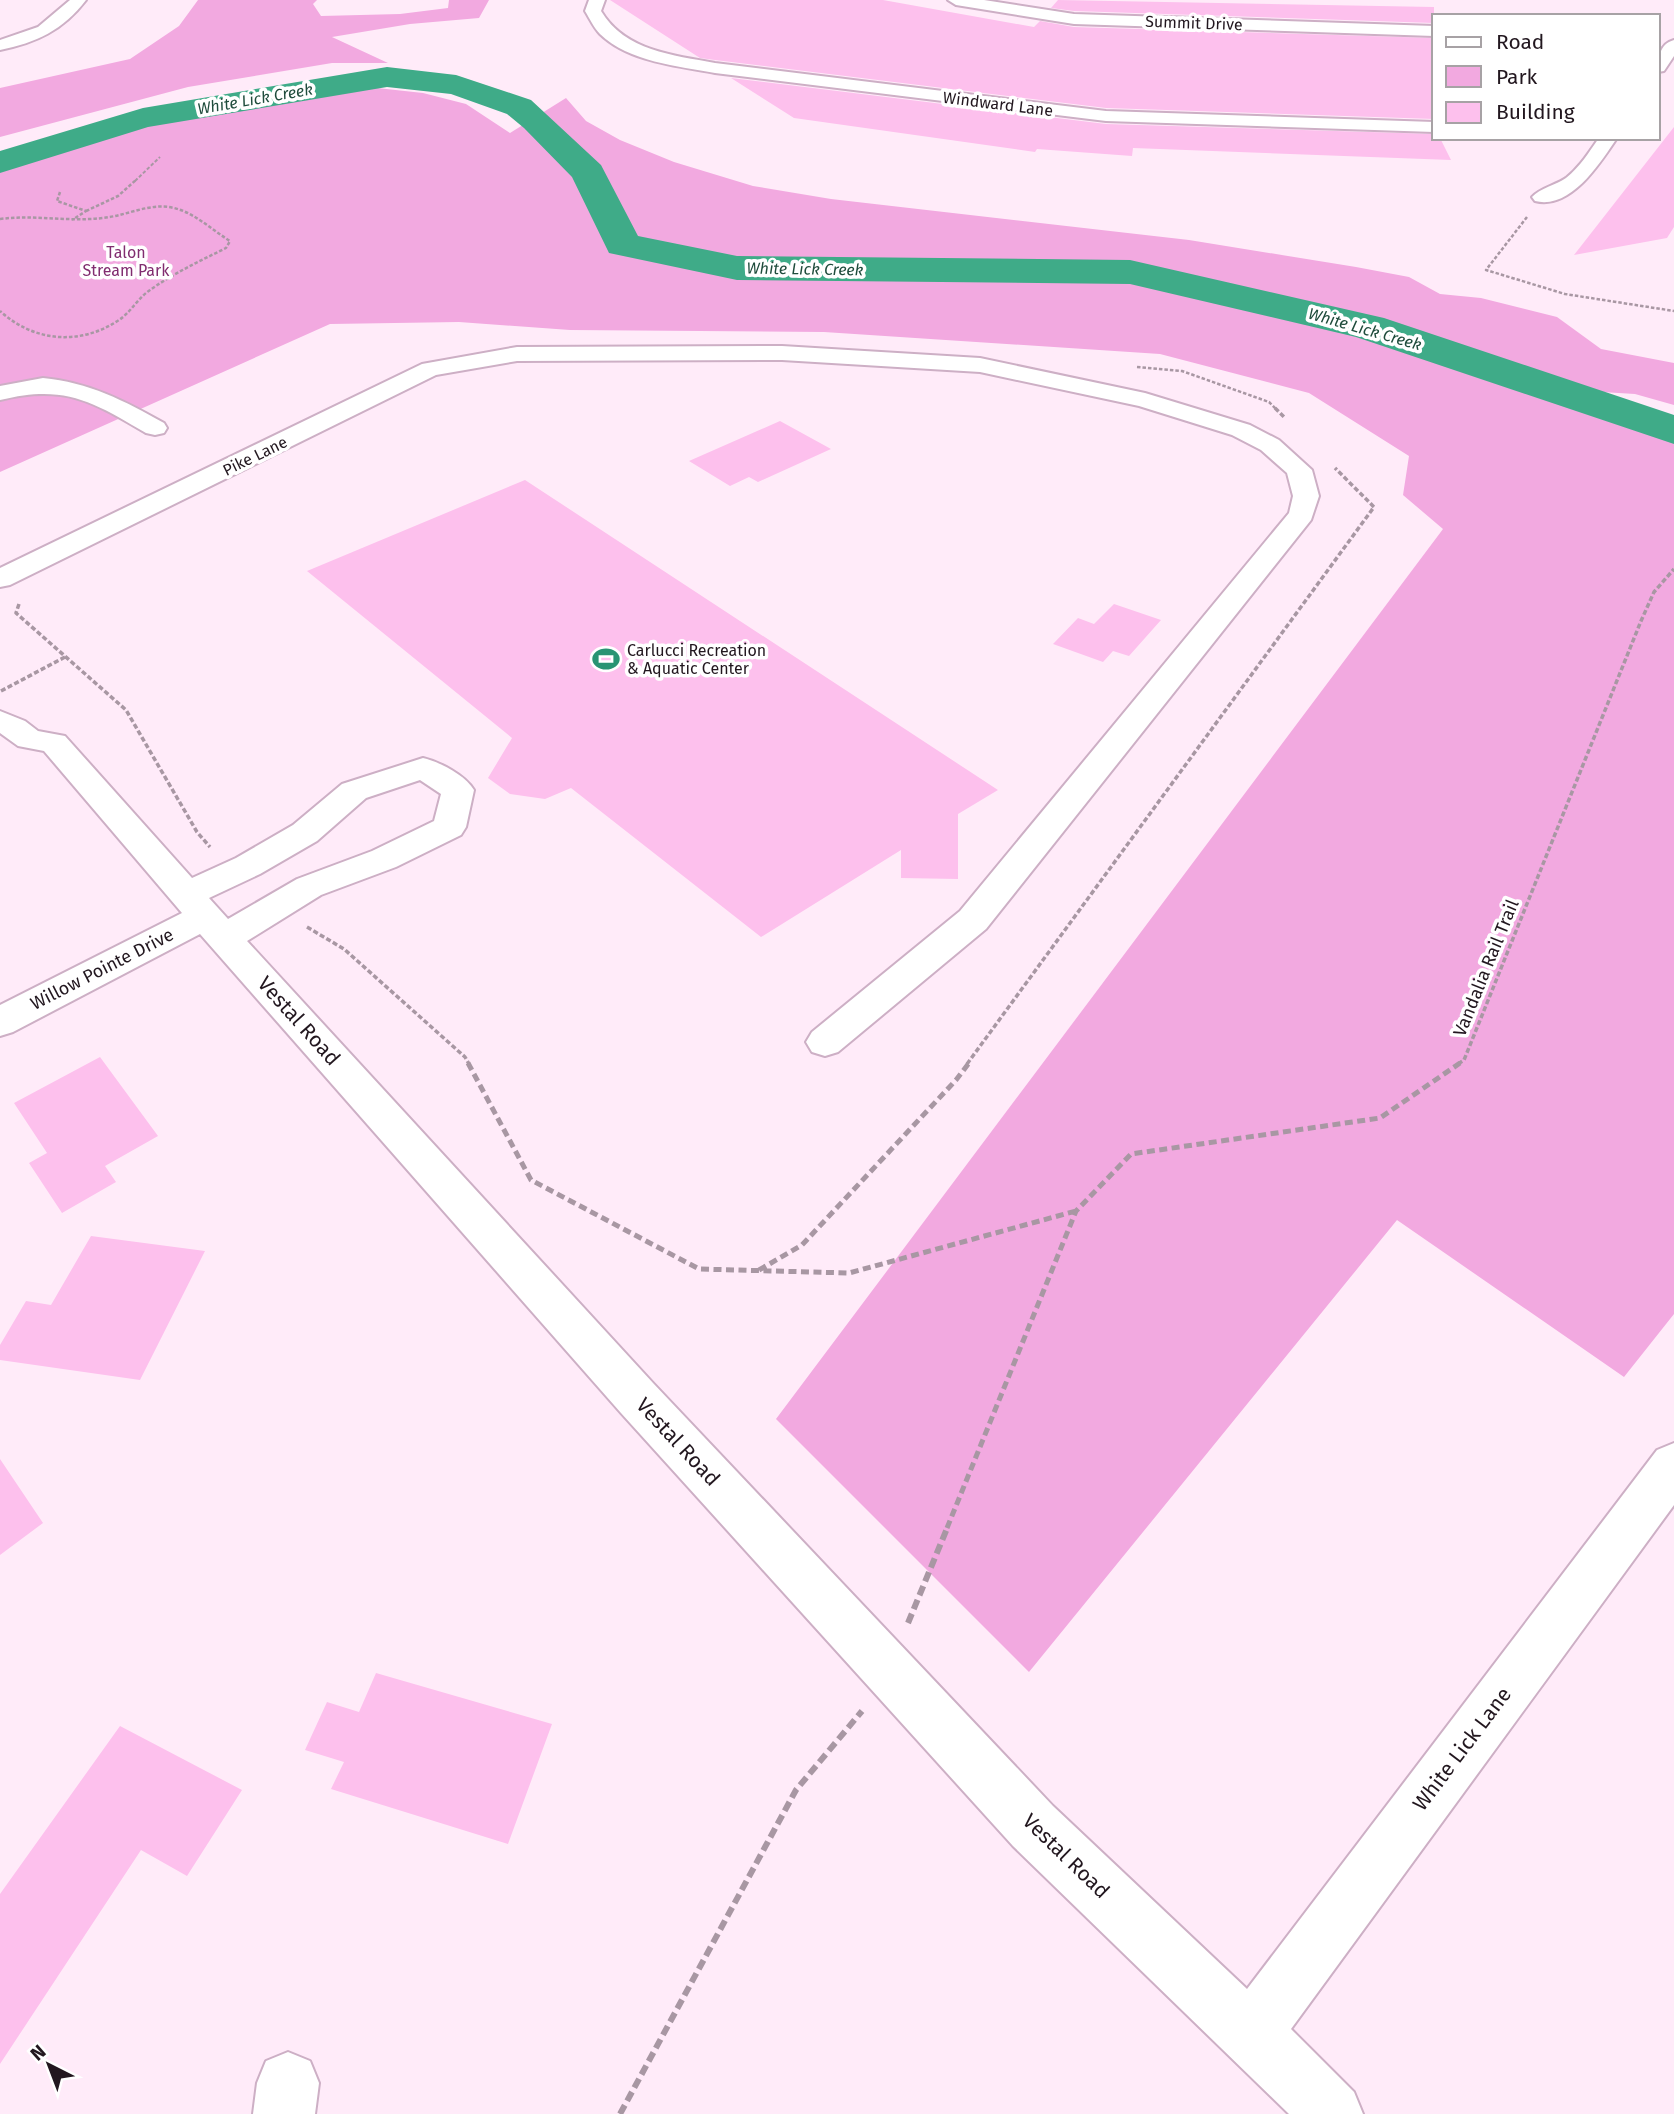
<svg xmlns="http://www.w3.org/2000/svg" width="1674" height="2114" font-family="'Fira Sans',sans-serif">
<rect width="100%" height="100%" fill="#ffebf9"/>
<path fill="#f2a9e0" d="M198,0H317L313,4L321,16L400,14L448,8L449,0H489L479,18L410,24L332,37L388,63H332L188,87L0,137V88L130,59L179,26Z
M359,86L423,93L466,104L510,133L566,98L586,121L620,140L674,162L753,186L831,199L1189,240L1356,267L1409,277L1440,294L1481,298L1557,317L1601,349L1674,363V405L1635,394L1553,389L1674,430V1314L1624,1377L1397,1220L1029,1672L776,1419L1443,529L1403,495L1409,456L1309,393L1160,354L824,332L570,330L459,322L330,324L0,472V170L146,122Z"/>
<g fill="none" stroke-linecap="round" stroke-linejoin="round">
<path fill="#3fab88" fill-rule="evenodd" d="M387,67L456,75L531,100L601,165L638,236L737,256L1130,260L1384,318L1674,415V444L1356,337L1130,284L737,280L609,253L572,177L524,128L507,114L451,94L387,87L148,127L0,173V151L143,108Z"/>
</g>
<path fill="#fdc0ed" d="M610,0H883L1034,27L1040,21L1074,27L1434,38V119L1106,108L715,60L700,58Z
M1058,0L1434,7V23L1074,11L1051,8Z
M731,78L1106,124L1434,134V138H1440L1451,160L1133,148L1132,156L1037,149L1035,152L794,118Z
M1674,127V227L1667,238L1574,255Z
M780,421L831,449L758,482L749,477L730,486L689,461Z
M525,480L998,790L958,814V879L901,878V850L761,937L571,788L545,799L510,794L488,778L512,738L307,571Z
M1114,604L1161,620L1129,656L1113,651L1103,662L1053,644L1078,618L1094,624Z
M100,1057L158,1136L105,1166L116,1182L62,1213L29,1163L47,1153L14,1103Z
M91,1236L205,1251L140,1380L0,1360V1345L26,1301L51,1305Z
M0,1459L43,1523L0,1555Z
M376,1673L552,1724L508,1844L331,1789L344,1762L305,1750L327,1702L359,1712Z
M120,1726L242,1790L187,1876L141,1850L0,2064V1894Z"/>
<g fill="none" stroke-linecap="round" stroke-linejoin="round">
<defs>
<path id="minor" d="M70,0H86C63,30 36,43 0,50V40L38,27Z
M589,0H605L601,11C625,51 673,55 715,63L1106,111L1434,122V132L1106,121L715,73C678,66 629,62 600,34C594,28 590,19 585,11Z
M948,0H984L1074,14L1434,26V36L1074,24L956,5Z
M1674,40V56L1664,71L1658,72C1658,59 1659,44 1674,40Z
M1599,138H1617C1600,163 1571,210 1535,201L1532,197C1540,188 1556,185 1566,178C1580,167 1589,152 1599,138Z
M782,346L980,358L1145,393L1250,425L1279,440L1312,470L1319,496L1311,520L986,929L838,1052L825,1056L812,1052L806,1042L812,1032L960,911L1289,513L1293,496L1287,473L1261,450L1232,435L1139,406L980,372L782,360L517,361L436,375L10,585L0,587V568L422,364L517,347Z
M43,378C88,382 125,401 164,423L167,428L164,433L155,435L146,433C92,401 64,384 0,400V386Z
M0,711L25,721L38,731L65,736L192,878L236,858L293,825L342,784L423,758C440,762 465,775 474,790L466,827L461,835L396,867L321,895L247,941L653,1383L1053,1806L1247,1989L1657,1450L1674,1443V1505L1291,2029L1354,2092L1363,2114H1289L1013,1846L621,1413L200,934L13,1032L0,1036V1005L182,913L44,751L18,746L0,733ZM420,780L441,794L434,821L372,851L297,879L228,919L209,898L260,874L317,841L366,798Z
M288,2052L310,2061L319,2083L315,2114H253L257,2083L266,2061Z"/>
</defs>
<use href="#minor" stroke="#cdafc5" stroke-width="4"/>
<path stroke="#a897a3" stroke-width="2" stroke-dasharray="3.5 2" stroke-linecap="butt" d="M135,181L160,157"/>
<path stroke="#a897a3" stroke-width="2.5" stroke-dasharray="3.5 2" stroke-linecap="butt" d="M60,192L57,201L86,211L72,220
M86,211L118,196L137,179
M1527,217L1486,270L1565,294L1674,311
M0,219C38,214 77,224 115,216C134,212 154,203 174,208C195,213 212,230 230,241L226,248C200,261 174,273 150,290C138,298 131,312 119,320C80,346 34,342 0,311
M1137,367L1182,371L1269,402L1276,409"/>
<path stroke="#a897a3" stroke-width="3.5" stroke-dasharray="5 2.5" stroke-linecap="butt" d="M1275,408L1284,417
M19,604L16,613L126,710L197,832L210,847
M1,691L65,657
M307,927L344,949L465,1057L469,1064
M967,1064L1374,507L1335,468
M1458,1064L1464,1060L1641,621L1654,592L1674,569"/>
<path stroke="#a897a3" stroke-width="5" stroke-dasharray="8 4.5" stroke-linecap="butt" d="M468,1063L531,1180L699,1269L849,1273L1076,1211
M759,1270L802,1245L956,1080L969,1063
M947,1528L1076,1211L1131,1154L1380,1118L1460,1063"/>
<path stroke="#a897a3" stroke-width="6" stroke-dasharray="10 5" stroke-linecap="butt" d="M908,1623L948,1526
M620,2114L796,1790L862,1711"/>
<use href="#minor" fill="#fff" fill-rule="evenodd"/>
</g>
<defs>
<symbol id="stadium-bare" viewBox="-9 -9 18 18"><path d="M0-5a6.5 5 0 1 0 0 10a6.5 5 0 1 0 0-10ZM-3.5-1.8h7v3.6h-7Z" fill="#299473" stroke="#fff" stroke-width="2.5" paint-order="stroke"/></symbol>
</defs>
<g fill-rule="evenodd">
<use href="#stadium-bare" x="587" y="640" width="38" height="38"/>
</g>
<g text-anchor="middle" dominant-baseline="central" stroke-width="7" stroke-linejoin="round" paint-order="stroke">
<g font-size="16" fill="#22171f" stroke="#fff">
<text transform="translate(1194 23) rotate(2)">Summit Drive</text>
<text transform="translate(998 104) rotate(7)">Windward Lane</text>
<text transform="translate(255 456) rotate(-26)">Pike Lane</text>
</g>
<g font-size="16" font-style="italic" fill="#1f4c3c" stroke="#fff">
<text transform="translate(255 99) rotate(-10)">White Lick Creek</text>
<text transform="translate(805 269) rotate(1)">White Lick Creek</text>
<text transform="translate(1365 329) rotate(16)">White Lick Creek</text>
</g>
<g font-size="16" fill="#812d70" stroke="#fff">
<text x="126" y="252">Talon<tspan x="126" dy="18">Stream Park</tspan></text>
</g>
<g font-size="16" fill="#22171f" stroke="#fff" text-anchor="start">
<text x="627" y="650">Carlucci Recreation<tspan x="627" dy="18">&amp; Aquatic Center</tspan></text>
</g>
<g font-size="18" fill="#22171f" stroke="#fff">
<text transform="translate(1486 968) rotate(-68)">Vandalia Rail Trail</text>
<text transform="translate(102 969) rotate(-27)">Willow Pointe Drive</text>
</g>
<g font-size="21" fill="#22171f" stroke="#fff">
<text transform="translate(299 1021) rotate(48)">Vestal Road</text>
<text transform="translate(678 1442) rotate(47)">Vestal Road</text>
<text transform="translate(1462 1749) rotate(-53)">White Lick Lane</text>
<text transform="translate(1066 1856) rotate(44)">Vestal Road</text>
</g>
</g>
<rect x="1432" y="14" width="228" height="126" fill="#ffffff" stroke="#a7a2a5" stroke-width="2"/>
<rect x="1446" y="37" width="35" height="10" fill="#ffffff" stroke="#a7a2a5" stroke-width="2"/>
<text x="1496" y="49" font-size="21" fill="#22171f">Road</text>
<rect x="1446" y="66" width="35" height="21" fill="#f2a9e0" stroke="#a7a2a5" stroke-width="2"/>
<text x="1496" y="84" font-size="21" fill="#22171f">Park</text>
<rect x="1446" y="102" width="35" height="21" fill="#fdc0ed" stroke="#a7a2a5" stroke-width="2"/>
<text x="1496" y="119" font-size="21" fill="#22171f">Building</text>
<g transform="translate(49 2065) rotate(318)" stroke="#ffffff" stroke-width="5" paint-order="stroke">
<path d="M0-5L12 26L0 18L-12 26Z" fill="#22171f"/>
<text y="-10" font-size="19" font-weight="bold" text-anchor="middle" fill="#22171f">N</text>
</g>
</svg>
